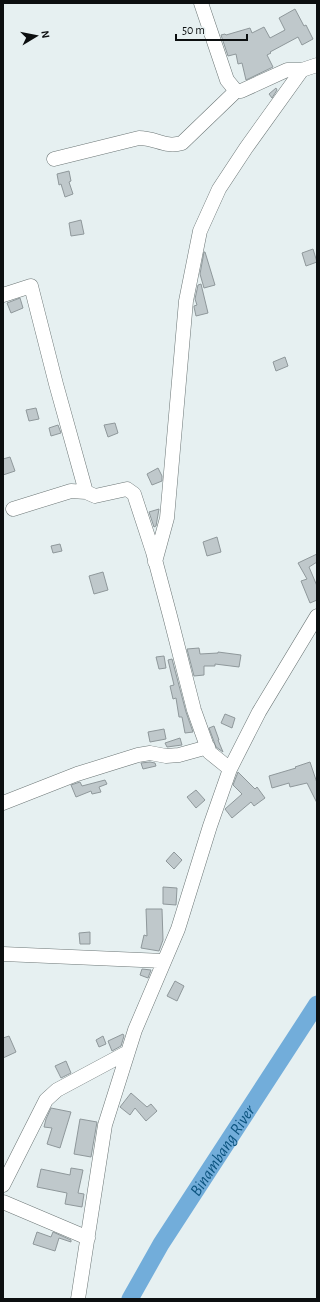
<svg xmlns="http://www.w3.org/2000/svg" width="320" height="1302" font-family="'Alegreya Sans',sans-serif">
<rect width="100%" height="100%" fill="#e6f0f1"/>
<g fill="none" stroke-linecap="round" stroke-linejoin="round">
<path stroke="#72adda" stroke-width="17" id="s1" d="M130,1299L161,1244L317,1004"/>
</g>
<path fill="#bfc8cb" stroke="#8f989b" d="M295,9L304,26L306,25L313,39L302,45L298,37L270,52L271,53L267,55L273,67L246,80L242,63L238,64L236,54L228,56L221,35L225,34L226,35L250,28L252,33L264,27L270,38L285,30L279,18Z
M276,88L277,90L272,98L269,94Z
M69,171L71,181L69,182L73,194L65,197L61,184L59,185L57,174Z
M81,220L84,234L71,236L69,223Z
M313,249L317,262L306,266L302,253Z
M204,252H205L215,285L204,288L200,274Z
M201,284L208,313L196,316L194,307V306L197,305L195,299L198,285Z
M20,298L23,308L11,313L7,303Z
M285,357L288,366L276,371L273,362Z
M36,408L39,419L29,421L26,410Z
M115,423L118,433L108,437L104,425Z
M58,425L61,433L51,436L49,428Z
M10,457L15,471L3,475V459Z
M158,468L162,476V481L152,485L147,474Z
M159,509L156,526L154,527L149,512Z
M217,537L221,552L207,556L203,542Z
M60,544L62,551L53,553L51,546Z
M317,554V562L309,567L317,586V600L310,603L301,581L307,579L298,563Z
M103,572L108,590L94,594L89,576Z
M199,648L200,654L218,653V652L241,655L239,667L215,664V666H204V675L194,676L187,649Z
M164,656L166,668L159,669L156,657Z
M172,659L186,712L193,732L185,733L182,717H179L176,698L173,699L170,686L174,685L168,660Z
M225,714L235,718L232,728L221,723Z
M214,726L219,740H218L223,752L216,747L209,728Z
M164,729L166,739L150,742L148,732Z
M180,738L182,745L167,747L165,743Z
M150,762L155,763L156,766L143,769L141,763Z
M310,762L317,783V803L307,783L290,787L289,783L272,788L269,776L296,768L295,767Z
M238,772L255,789L257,787L265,798L254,806L251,802L232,818L225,809L242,794L233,785Z
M105,780L107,784L99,787L101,792L92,794L91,791L76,797L71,785L80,782L82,786Z
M196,790L205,800L196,808L187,797Z
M174,852L182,860L174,869L166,861Z
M163,887L177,888L176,905L163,904Z
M146,909H162L163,940L159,951L141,948L144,935L147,936Z
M90,932V944H80L79,933Z
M142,969L151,970L148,978L140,975Z
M175,981L184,986L177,1001L167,996Z
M123,1034L124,1036L121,1046L112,1051L108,1041Z
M9,1036L16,1052L3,1058V1038Z
M103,1036L106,1044L99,1047L96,1040Z
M66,1061L71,1073L61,1078L55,1066Z
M131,1093L147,1107L151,1104L157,1111L146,1121L135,1108L130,1115L120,1107Z
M51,1108L71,1112L60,1148L47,1144L52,1128L44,1127L46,1119Z
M80,1119L97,1122L91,1157L74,1154Z
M71,1168L83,1170L78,1193L84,1194L82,1207L65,1204L67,1193L37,1187L41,1169L70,1175Z
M37,1232L51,1237L53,1232L71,1240V1242L59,1238L55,1251L33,1244Z"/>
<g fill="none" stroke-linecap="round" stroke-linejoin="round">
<defs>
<path id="minor" d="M201,3L227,80L236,91H241L287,70H302
M54,159L139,138C156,138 165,148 182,143L236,91
M3,295L31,286L56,384L86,492L95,496L127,489L134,494L153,552L170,616L194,710L209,752L230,769
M13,509L71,491L86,492
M155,562L167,518L186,301L200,231L219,189L246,148L302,70L317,65
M3,803L77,774L138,755L150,753L166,756L179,755L208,747
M3,954L164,961
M3,1185L46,1100L57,1090L128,1052
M3,1202L88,1238
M78,1299L105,1125L135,1030L178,929L210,826L230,769L259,712L317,616"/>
</defs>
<use href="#minor" stroke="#6d7777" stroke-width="15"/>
<use href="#minor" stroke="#fff" stroke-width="14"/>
</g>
<g text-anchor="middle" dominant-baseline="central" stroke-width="3" stroke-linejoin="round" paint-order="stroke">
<g font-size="17" font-style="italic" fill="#0d5580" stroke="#e6f0f1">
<text stroke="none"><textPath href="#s1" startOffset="175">Binambang River</textPath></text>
</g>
</g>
<rect width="320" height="1302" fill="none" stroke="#0c0f10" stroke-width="8"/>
<g transform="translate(36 36) rotate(80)" stroke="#e6f0f1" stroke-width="3" paint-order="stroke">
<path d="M0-3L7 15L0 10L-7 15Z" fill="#0c0f10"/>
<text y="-6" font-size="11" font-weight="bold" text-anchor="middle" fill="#0c0f10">N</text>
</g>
<path d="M176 34v6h71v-6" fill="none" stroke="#0c0f10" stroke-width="2"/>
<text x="182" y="34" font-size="12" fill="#0c0f10" stroke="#e6f0f1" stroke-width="3" paint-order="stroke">50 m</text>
</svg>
